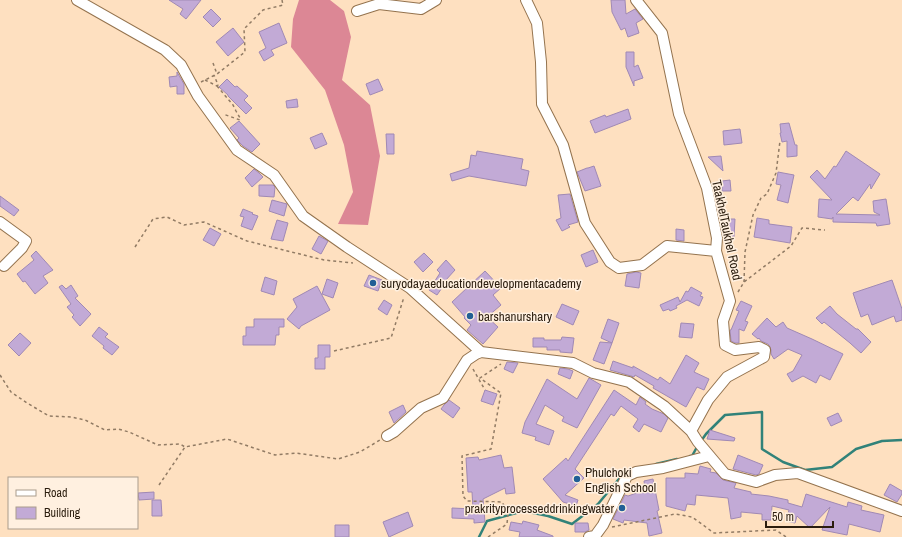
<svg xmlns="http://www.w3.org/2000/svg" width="902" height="537" font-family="'Archivo Narrow',sans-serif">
<rect width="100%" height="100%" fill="#fee0c0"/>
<path fill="#dc8795" d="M299,0H330L344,11L351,37L342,80L370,105L380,156L368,225L338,224L353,192L344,145L325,90L291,47L293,19Z"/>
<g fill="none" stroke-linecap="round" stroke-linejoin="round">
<path stroke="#318279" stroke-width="2.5" d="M701,441L706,434L725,415L762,412V449L783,462L805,470L832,467L856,449L882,441L902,440
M690,456H692L697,447
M656,464L677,459
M479,537L487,521L524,511L548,516L572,524L598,504L623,474"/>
</g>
<path fill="#c2aad6" stroke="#a089b4" d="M169,0H201L186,19L180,14L183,9Z
M611,0H625L626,14L635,9L643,19L636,23L639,33L628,37L625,28L621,30L612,12Z
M211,9L221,19L213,27L203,17Z
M279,23L287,43L271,50L274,55L264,61L259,52L266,48L259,32Z
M233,28L244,42L228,56L216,42Z
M626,52H634V67L638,65L643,78L634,81V86L626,67Z
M177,72L184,84V94H177V86L170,87L169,77L177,76Z
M227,79L235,87L237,86L248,96L244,100L252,108L246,114L228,96V95L219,87Z
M378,79L383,90L370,95L366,84Z
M297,99L298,107L287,108L286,101Z
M628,109L631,119L595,133L590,121L605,115L606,117Z
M239,121L260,144L252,152L243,146L237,140L239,138L230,128Z
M789,123L795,145H797V156L787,157V141L782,142L780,133H781L780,124Z
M740,129L742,143L724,145L723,131Z
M322,133L327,144L315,149L310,138Z
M386,134H394V154H387Z
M477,151L523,159L521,169L529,171L526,186L469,176L452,181L450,174L469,168L471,155L476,156Z
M846,151L880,174L871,189L870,184L858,201L853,197L836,214L880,215L874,212L873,201L886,199L890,224L877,226L876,223L833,222V217L832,219L818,217L819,199L832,200L810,177L817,170L825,179L834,166L836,167Z
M721,156L723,171L708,157Z
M594,166L601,186L585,191L577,172L587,168H588Z
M254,169L259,173L263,177L252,187L245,178Z
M778,172L794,175L788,203L777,200L781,185L776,184Z
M730,180L731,191H722V181Z
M259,185H273L275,187L274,197L259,196Z
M570,194L578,222L568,225L570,227L562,231L556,220L561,218L558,195Z
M0,196L19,210L14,216L0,206Z
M272,200L287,204L284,216L269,211Z
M243,209L253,213L252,214L258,216L252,230L241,226L244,217L240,216Z
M757,218L769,220V224L792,227L790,243L754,237Z
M724,219H735L734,237L723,236Z
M277,220L288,223L283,241L271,239Z
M210,228L221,234L214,246L203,240Z
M676,229L684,230V241L676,240Z
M319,236L328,241L321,254L312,249Z
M593,250L598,262L586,267L581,255Z
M36,251L53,270L43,276L48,283L35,294L25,281L23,282L17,274L34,260L31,256Z
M424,253L433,262L423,272L414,262Z
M446,260L455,270L445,281L446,282L437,295L429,290L440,273L437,270Z
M485,271L501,288L493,295L501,305L487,317L498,327L483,344L467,330L471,325L464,318L465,317L452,302Z
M636,272L641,273L639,288L625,286L627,274Z
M369,275L382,280L378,291L364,286Z
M265,277L277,281L274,295L261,291Z
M327,279L338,283L333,298L322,294Z
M892,280L902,309V320L896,322L894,316L872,325L868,314L861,317L853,293Z
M62,285L66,289L71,285L78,296L75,298L91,314L80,326L72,317L74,315L67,307L71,304L59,287Z
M317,286L330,310L301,326L299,329L287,319L297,307L293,299Z
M691,287L702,293L700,296L703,297L699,306L687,300L676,306L677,308L670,311L669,309L663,311L660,305L678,297L680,302L686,291L688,292Z
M384,300L392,305L387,315L378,309Z
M741,301L752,306L745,321L748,322L744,331L739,329V343H735L731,341L730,330H731L739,311L736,310Z
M562,304L579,311L573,325L556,317Z
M830,306L837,314L856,329H858L871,342L861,353L850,343L824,322L822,324L816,318Z
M767,318L776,327L783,322L787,328L812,339L843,354L830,380L820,375L816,383L803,376L792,382L787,374L793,371L802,355L788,349L774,359L771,354V350L770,347L768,344L761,341L759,338L758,339L752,334Z
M254,319H284V327H279V335H276L275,345H243V336H246V327H254Z
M608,319L619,323L612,343L601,338Z
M681,323L694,324L692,338L679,337Z
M99,327L108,334L105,337L119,347L112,355L103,348L104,346L92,336Z
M20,333L31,343L19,356L8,345Z
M562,337L574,338L572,353L560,352V350H547V347H533V338H544V340H561Z
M600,342L612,343L604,364L593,360Z
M318,345H330V357H325V369H315V358H318Z
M686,355L699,363L694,372L709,379L704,390L697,387L686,407L660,392L653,388L654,386L635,375L634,377L631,376L610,370L613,361L633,368V366L658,380L660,377L670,384Z
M507,362L518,363L513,373L504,369Z
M560,368L568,369L573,371L570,379L558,374Z
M589,378L601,385L577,428L562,421L564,417L545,405L536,424L554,431L549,445L535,440L536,437L522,433L525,422L547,379L577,399Z
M485,390L497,394L493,405L481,401Z
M614,390L636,405L640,397L646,402L645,404L652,409L664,414L668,418L661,432L644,424L639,432L633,427L638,419L621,406L614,416L611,414L575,469L584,478L565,495L578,500L576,506L563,502L543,479L566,458L568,461Z
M449,400L460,408L453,418L441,409L444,405Z
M403,405L406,412L394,423L389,412Z
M838,413L842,421L831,426L827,418Z
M710,430L735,438L734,441L707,439Z
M501,455L504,468L512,467L515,493L506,494L505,488L483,499L485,522L474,523V519L452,518V508L473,509L472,492H468L466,458L478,457L479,460Z
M738,455L763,465L759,474L756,475L733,469Z
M700,466L711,469L710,472L716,473L723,480L736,483L734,488L751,492V494L769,496L788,500V503L802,507L806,494L847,507L848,502L862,506L861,510L884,515L880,532L849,524L847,535L822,530L830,507L810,528L797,516L795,523L786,521L789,510L772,506L771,520H762V514L741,512V517L731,519L728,498L696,495L695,505L687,504L685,511L666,506V478H685V473L698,474Z
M653,479L659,510L657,511L662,533L649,536L647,523L624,520L623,523L613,519L625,495L628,496L645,490L644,481Z
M890,484L902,491V494L897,502L884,495Z
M154,492V499L139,500L138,493Z
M152,500H161L162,516H152Z
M408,512L413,526L389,537L383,522Z
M523,521L539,525L537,530L553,536V537H519L520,532L509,530L511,522L522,524Z
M575,523H588L589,530L585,532H575Z
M335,525H349V537H335Z"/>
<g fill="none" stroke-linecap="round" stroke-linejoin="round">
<defs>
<path id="minor" d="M77,0L165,50L181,65L198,96L237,150L274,175L303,216L347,247L410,288L481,352L573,363L593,373L629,382L664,406L691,431L698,442L725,474L756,482L775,475L798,473L902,511
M526,0L537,23L541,62L542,104L563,145L585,223L610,262L619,268L642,265L667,246L716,251
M636,0L662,33L679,114L707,188L717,238L716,251L730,301L723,321L725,345L735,350L759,347L765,350L764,357L727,377L708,400L691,431
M357,11L379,4L421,9L436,0
M0,222L26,241L22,248L4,266
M387,436L394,432L421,408L443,398L467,360L476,354L481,352
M589,537L595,536L603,525L627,476L636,472L663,468L709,456"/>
</defs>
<use href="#minor" stroke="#94734e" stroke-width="12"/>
<path stroke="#917b64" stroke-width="1.5" stroke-dasharray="3 3" stroke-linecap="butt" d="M213,63L217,74L245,52L244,29L263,10L283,5L282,0
M205,80L217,86L218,85L214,75
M201,82L217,74
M217,86L233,105L236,111L240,118V120L223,114
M135,247L153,219L167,217L184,225L204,222L247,241L324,260L353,263
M744,282L745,252L753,215L761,198L767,194L776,173L780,141
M738,292L744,282L791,246L802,228L825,230
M334,351L391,338L404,297
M473,369L485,390
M0,375L11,392L27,403L49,416L71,417L85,420L105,430L118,429L129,432L158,445L180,444L185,447
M159,485L185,447L227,439L275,455L296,453L338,459L360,452L380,440
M612,527L675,514L692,517L714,533L776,530L786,537
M488,537L507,524L508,513L502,502L467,501L463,496L462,456L491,449L501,393L480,378L501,364"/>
<use href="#minor" stroke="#fff" stroke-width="10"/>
</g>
<g fill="#225f96" stroke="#fff0e0" stroke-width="1.5">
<circle cx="373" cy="283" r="4"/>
<circle cx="470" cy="316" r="4"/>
<circle cx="577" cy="479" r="4"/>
<circle cx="622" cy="508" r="4"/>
</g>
<g text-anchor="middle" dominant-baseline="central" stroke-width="3" stroke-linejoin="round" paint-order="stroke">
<g font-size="13" fill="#2b1d0e" stroke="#fff0e0">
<text transform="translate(727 230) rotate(78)">TaakhelTaukhel Road</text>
</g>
<g font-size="13" fill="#2b1d0e" stroke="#fff0e0" text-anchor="start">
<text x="381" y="283">suryodayaeducationdevelopmentacademy</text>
<text x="478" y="316">barshanurshary</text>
<text x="585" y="472">Phulchoki<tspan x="585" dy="15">English School</tspan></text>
<text x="614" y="508" text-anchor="end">prakrityprocesseddrinkingwater</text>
</g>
</g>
<rect x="8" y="477" width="130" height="52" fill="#fff0e0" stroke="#aa9c8c"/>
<rect x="16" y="490" width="20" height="6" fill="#ffffff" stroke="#aa9c8c"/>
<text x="44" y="497" font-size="12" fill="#2b1d0e">Road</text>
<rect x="16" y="507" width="20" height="12" fill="#c2aad6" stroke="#aa9c8c"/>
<text x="44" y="517" font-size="12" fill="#2b1d0e">Building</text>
<path d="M766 521v6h67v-6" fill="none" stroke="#2b1d0e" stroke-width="2"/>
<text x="772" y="521" font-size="12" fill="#2b1d0e" stroke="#fff0e0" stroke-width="3" paint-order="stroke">50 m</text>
</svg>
